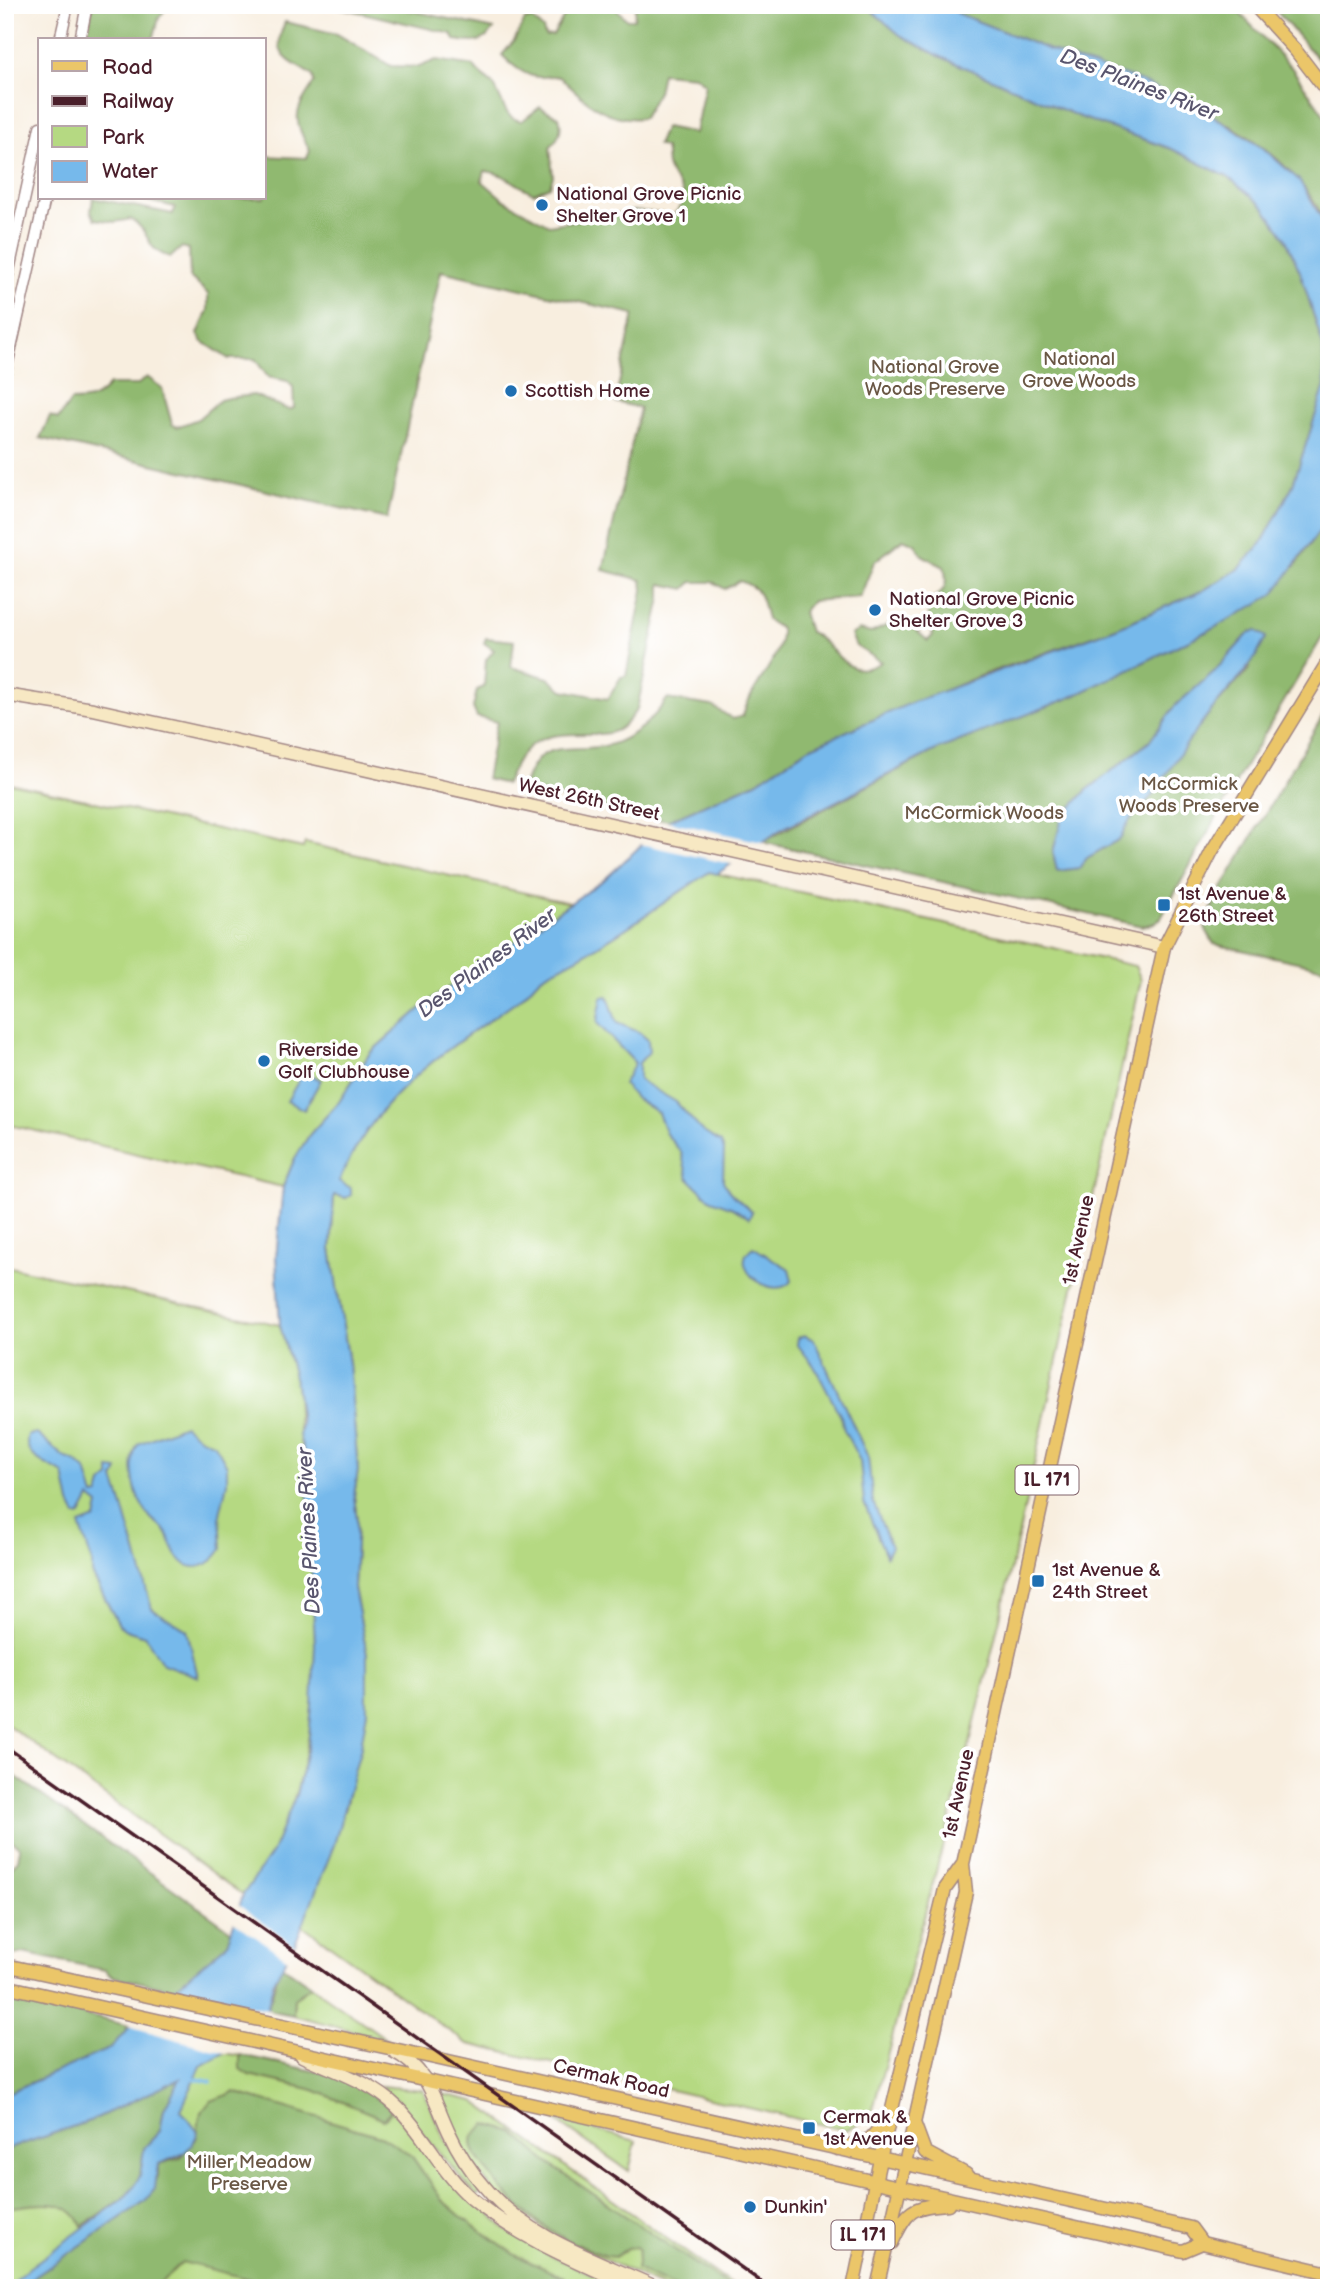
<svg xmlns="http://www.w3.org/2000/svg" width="1334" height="2293" font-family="'Balsamiq Sans',sans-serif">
<rect width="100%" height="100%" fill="#fff"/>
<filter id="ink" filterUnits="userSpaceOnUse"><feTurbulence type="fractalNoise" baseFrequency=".0143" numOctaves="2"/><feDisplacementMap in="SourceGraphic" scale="14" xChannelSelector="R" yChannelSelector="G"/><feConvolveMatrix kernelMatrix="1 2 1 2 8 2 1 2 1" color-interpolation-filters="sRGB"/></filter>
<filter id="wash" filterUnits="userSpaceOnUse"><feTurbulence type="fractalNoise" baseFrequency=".00686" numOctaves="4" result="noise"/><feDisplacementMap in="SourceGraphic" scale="28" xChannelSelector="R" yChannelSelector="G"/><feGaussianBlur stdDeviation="1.57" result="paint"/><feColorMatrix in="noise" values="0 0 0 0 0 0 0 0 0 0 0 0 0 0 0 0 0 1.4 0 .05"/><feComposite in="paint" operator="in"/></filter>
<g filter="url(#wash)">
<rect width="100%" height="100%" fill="#f8eedf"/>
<path fill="#b5d982" stroke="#807c56" stroke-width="2" d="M5,782L303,848L305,843L570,903L427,1003L370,1053L339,1102L310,1134L294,1160L283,1187L5,1124Z
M709,872L1135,966L1141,980L1004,1601L969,1747L871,2117L846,2130L468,2044L302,1925L345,1808L367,1711V1654L354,1588L357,1520L354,1496L358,1470L349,1363L331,1249L334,1194L346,1198L345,1186L338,1181C379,1090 442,1054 519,999C530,992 535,979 546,973C603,947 656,908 709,872Z
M5,1266L280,1325C285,1345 291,1364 296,1384C300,1406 295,1440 306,1458C314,1588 334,1731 273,1851C265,1866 253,1881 243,1895L5,1723Z
M311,1986L388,2040L293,2015L294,1997Z
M224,2053L279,2063L379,2097L507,2231L545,2253L624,2288H5V2150C82,2123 154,2094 224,2053Z
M381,2086L423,2090L444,2138L482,2191L477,2196Z
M443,2094L474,2101L736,2288H666L550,2234L496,2194L467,2157L440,2096Z
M552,2118L636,2141L629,2171Z"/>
<path fill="#90b970" stroke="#6d6c4e" stroke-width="2" fill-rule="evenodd" d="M93,5H165L166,8L159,18L153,40H85Z
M329,5H387L494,29C483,45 472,43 455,40L452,34Z
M571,5H613L626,19H634L636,5H865L900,35L939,56L1080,117L1172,149L1228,177L1263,205L1285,237L1301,274L1323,346L1325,386L1292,487L1262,543L1239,569L1202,591L1116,628L982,675L809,748L756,782L667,821L523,789C539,733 567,755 609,745C633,738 654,719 667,699L712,706L733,719L743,716C751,684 783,659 781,629L767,620C762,599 763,589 740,581L725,589L713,582H692L685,589L661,584V598L637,709C632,716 627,724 619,729C610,735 597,734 587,734C541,734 525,738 506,784L486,779L497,722L477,717L473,708L477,690L484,687L486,660L494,650L484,643L486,638L514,641L511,667L548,678L563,690L608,699L621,677L626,676L643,590L642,580L603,570L640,408L615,402L634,314L441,271L387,519L40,438L50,416L58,419L71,401C90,401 97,399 109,385H137L147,377L162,388L172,424L177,427L198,419L220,400L228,398L254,395L289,410L294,408L293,387L287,381L268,377L255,359H229L202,341L198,334L208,310V294L190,277L189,249L182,247L171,257C143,250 154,234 131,219L115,222L95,219L91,211L93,198L173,214L175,207L134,198H264V156L307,158L310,151C293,118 293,114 314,83L313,76C288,59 270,57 285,22L337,34L391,66L419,67L436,60L474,66C479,77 489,78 494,86C500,95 503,110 511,117C515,120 517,120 522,121L540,107L559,117C563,130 559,138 550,147L553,176L550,186L534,193C517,186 505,173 485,171L482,181L504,200L549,225L634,211L674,215C696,189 672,186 667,165C666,159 667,154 665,148L657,145L665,127L695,133L705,84L695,76L662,73L658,92L643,118C607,122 586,102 561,78C552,73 547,78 538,77C525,76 510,64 502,55L514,41L525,20L532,19L543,29L545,36L553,35ZM903,539L915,544L922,555L944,567C949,586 945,591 929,601L928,617L933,635L928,641L910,625L896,621L871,633L859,630L851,635L856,646L881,662C845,685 837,644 809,632L803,612L812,601L860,597L874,562Z
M946,5H1232L1291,67L1329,122V231C1288,129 1166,94 1073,59C1034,44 997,29 959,14Z
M1271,5H1329V72Z
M1329,524V626L1240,775L1161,918L1152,924L1142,926L762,842L934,751L1074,696L1214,628L1296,565L1318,533ZM1250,632V668L1216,705L1174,758L1154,793L1125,825L1121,838L1087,858L1079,868L1057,871L1053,852L1062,818L1086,791L1149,742L1175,706L1215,671Z
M1329,705V969L1214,944L1205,928L1215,900Z
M5,1769L232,1931L227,1944L174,1989L111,1976L105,1970L23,1953L5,1957V1876L18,1859L20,1848L5,1834Z
M281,1965L311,1986L294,1998L293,2015L267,2010Z
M5,1995L130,2026L111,2048L5,2094Z
M240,2055L328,2074L354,2084L390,2107V2113L384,2119L314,2090L249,2075L240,2069Z
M181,2078L164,2109L160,2131L144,2148L140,2176L135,2186L128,2195L82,2226C68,2194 34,2205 5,2208V2150L92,2120Z
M234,2092L383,2137L411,2155L442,2200L464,2219L519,2257L564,2277L572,2288H286L182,2262L155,2288H25L26,2283L145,2201L158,2176V2164L180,2158L196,2139L201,2112L211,2101Z
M486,2124L513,2132L548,2163L731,2288H677L636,2269L639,2250L636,2247L628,2248L615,2257L606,2256C557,2240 516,2211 487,2170C480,2159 469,2150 473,2136Z"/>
<path fill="#76b9eb" stroke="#606c8b" stroke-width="2" d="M865,5H946L959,14L1075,60L1132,78L1198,106L1264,149L1299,180L1329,231V524L1318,533L1273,595L1214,628L1074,696L934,751L780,830L717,874L709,872C656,908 603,947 546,974C535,979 530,992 519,999C442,1054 379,1090 339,1181L351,1188V1195L346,1198L334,1195L331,1249L349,1363L358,1470L354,1496L357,1520L354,1588L367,1654V1711L361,1747L334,1845L295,1944L273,1983L267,2010L224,2053L201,2066L181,2110L198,2132C190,2155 178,2156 158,2164L155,2189L145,2201L26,2283L25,2288H13L17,2278L30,2267L128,2195L140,2176L144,2148L160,2131L164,2109L180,2079L92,2120L5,2150V2094L111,2048L130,2026L227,1944L243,1895L272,1852L296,1795L308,1746L312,1705L315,1645L306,1459L299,1436L301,1423L296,1385L280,1325L276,1257L283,1187L294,1160L310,1134L339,1102L370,1053L427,1003L605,879L667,821L756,782L809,748L913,702L1116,628L1202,591L1239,569L1262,543L1292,487L1325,386L1323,346L1301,274L1285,237L1263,206L1228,177L1172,149L1080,117L939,56L900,35Z
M1257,631L1266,637C1254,665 1234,683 1215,706C1192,733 1175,762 1156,790C1144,808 1127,817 1121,838L1087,858L1079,868L1057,871L1053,852L1062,818L1086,791L1149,742L1175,706L1215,671L1250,632Z
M608,996L617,1023L639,1032L648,1040L649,1052L639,1063V1080L676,1102L702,1131L721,1143L724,1150L723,1181L730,1192L752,1212L749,1218L733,1208L711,1200L696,1186L688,1178L681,1152L666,1134L658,1113L636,1099L623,1084L635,1063L597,1023L602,997Z
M304,1071L321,1080L304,1110L287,1101Z
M753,1247L789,1269L792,1280C775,1304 725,1266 753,1247Z
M804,1335L814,1340L868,1457L873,1502L891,1547L886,1556L864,1503L860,1461L844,1430L841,1417L814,1366L797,1344L798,1338Z
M184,1425L197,1436L215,1444L227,1466V1483L220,1514L222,1549C212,1565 192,1576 178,1557C172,1550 171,1540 166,1532C162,1526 155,1523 150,1517C135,1500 126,1465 138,1444Z
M37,1434L64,1457L75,1461L86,1470L94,1496L99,1495L102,1484L110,1477V1469L118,1470L114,1479C129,1522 139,1565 152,1609L187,1630L198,1677L163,1664L145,1636L126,1630L119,1625L92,1574V1561L80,1525L96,1519L99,1505L90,1498L81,1515L76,1516L70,1504L64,1474C50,1465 21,1457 28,1435Z"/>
<path fill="#f8eedf" d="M663,820L766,843L735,865L640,844Z
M236,1903L297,1947L289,1960L230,1919Z
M169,1988L271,2010L228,2054L128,2026Z"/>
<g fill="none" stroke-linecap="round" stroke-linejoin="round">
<path stroke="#76b9eb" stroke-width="3.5" d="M193,2078L211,2082"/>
</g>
</g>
<g filter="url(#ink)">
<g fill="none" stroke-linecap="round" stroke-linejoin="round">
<defs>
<path id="tertiary" d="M60,40L68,5
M80,40L87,5
M5,289L40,127
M5,375L45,198"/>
<path id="secondary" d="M5,695L93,709L1164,947
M393,2051C429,2070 433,2098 449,2132C458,2152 470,2170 484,2186C528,2239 597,2260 658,2288
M302,2056C335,2071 371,2082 397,2107C425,2134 441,2172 471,2198C520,2239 578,2262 636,2288"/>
<path id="primary" d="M1254,5L1296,51L1329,94
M5,1965L435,2058L1191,2228L1202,2243
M5,1986L1143,2242L1183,2251L1202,2243L1329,2273
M915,2125L925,2152L966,2174
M838,2149L870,2139L886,2121
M892,2243C907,2210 912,2206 948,2204
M853,2288L880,2159L945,1889L963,1864
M877,2288L966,1892L963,1864L1164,947L1212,851L1329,660"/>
</defs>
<use href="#tertiary" stroke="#a18685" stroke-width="13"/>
<use href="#secondary" stroke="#a18685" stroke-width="15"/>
<use href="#primary" stroke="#a18685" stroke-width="15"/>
<use href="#tertiary" stroke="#fff" stroke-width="10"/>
<use href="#secondary" stroke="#f7e8c3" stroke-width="12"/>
<use href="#primary" stroke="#ebc669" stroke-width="12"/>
<path stroke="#4a1f2b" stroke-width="3.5" d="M5,1746L770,2288"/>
</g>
</g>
<g fill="#1f6fb2" stroke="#fff" stroke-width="2.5">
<circle cx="542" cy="205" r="7"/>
<circle cx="511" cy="391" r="7"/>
<circle cx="875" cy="610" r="7"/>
<rect x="1157" y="898" width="14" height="14" rx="3.5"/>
<circle cx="264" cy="1061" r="7"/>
<rect x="1031" y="1574" width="14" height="14" rx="3.5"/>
<rect x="802" y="2121" width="14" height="14" rx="3.5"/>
<circle cx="750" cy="2207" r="7"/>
</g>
<g text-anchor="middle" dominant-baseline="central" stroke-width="7" stroke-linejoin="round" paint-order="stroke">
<g fill="#fff" stroke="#80626b" stroke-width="2">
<rect x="1015.5" y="1465.5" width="63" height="29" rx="5"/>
<rect x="831.5" y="2220.5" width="63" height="29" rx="5"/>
</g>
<g font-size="18" font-weight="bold" fill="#4a1f2b">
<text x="1047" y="1480">IL 171</text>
<text x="863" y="2235">IL 171</text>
</g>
<g font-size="19" fill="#4a1f2b" stroke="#fff" text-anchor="start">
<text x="556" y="194">National Grove Picnic<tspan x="556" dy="22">Shelter Grove 1</tspan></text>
<text x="525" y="391">Scottish Home</text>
<text x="889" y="599">National Grove Picnic<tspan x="889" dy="22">Shelter Grove 3</tspan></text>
<text x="1178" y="894">1st Avenue &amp;<tspan x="1178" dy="22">26th Street</tspan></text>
<text x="278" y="1050">Riverside<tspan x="278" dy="22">Golf Clubhouse</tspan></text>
<text x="1052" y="1570">1st Avenue &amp;<tspan x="1052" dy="22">24th Street</tspan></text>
<text x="823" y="2117">Cermak &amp;<tspan x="823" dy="22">1st Avenue</tspan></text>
<text x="764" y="2207">Dunkin'</text>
</g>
<g font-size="19" fill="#6a5745" stroke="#fff">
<text x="1079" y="359">National<tspan x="1079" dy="22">Grove Woods</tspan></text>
<text x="935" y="367">National Grove<tspan x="935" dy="22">Woods Preserve</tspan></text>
<text x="1189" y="784">McCormick<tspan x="1189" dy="22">Woods Preserve</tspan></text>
<text x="984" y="813">McCormick Woods</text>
<text x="249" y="2162">Miller Meadow<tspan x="249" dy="22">Preserve</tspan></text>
</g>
<g font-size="19" fill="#4a1f2b" stroke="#fff">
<text transform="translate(589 800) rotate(12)">West 26th Street</text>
<text transform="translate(1079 1240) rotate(-78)">1st Avenue</text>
<text transform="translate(959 1794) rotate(-78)">1st Avenue</text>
<text transform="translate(611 2079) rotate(13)">Cermak Road</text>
</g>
<g font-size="21" font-style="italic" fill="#59556e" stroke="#fff">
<text transform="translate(1139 85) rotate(21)">Des Plaines River</text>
<text transform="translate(487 963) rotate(-37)">Des Plaines River</text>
<text transform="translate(309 1531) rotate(-93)">Des Plaines River</text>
</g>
</g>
<rect width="1334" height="2293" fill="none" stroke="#fff" stroke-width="28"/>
<rect x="38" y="38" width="228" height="161" fill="#ffffff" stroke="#b7a5aa" stroke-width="2"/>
<rect x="52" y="61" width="35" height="10" fill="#ebc669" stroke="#b7a5aa" stroke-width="2"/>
<text x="102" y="74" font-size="21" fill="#4a1f2b">Road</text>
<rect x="52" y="96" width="35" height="10" fill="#4a1f2b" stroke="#b7a5aa" stroke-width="2"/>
<text x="102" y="108" font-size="21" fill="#4a1f2b">Railway</text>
<rect x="52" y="126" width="35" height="21" fill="#b5d982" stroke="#b7a5aa" stroke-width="2"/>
<text x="102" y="144" font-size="21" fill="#4a1f2b">Park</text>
<rect x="52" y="161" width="35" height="21" fill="#76b9eb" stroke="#b7a5aa" stroke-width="2"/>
<text x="102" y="178" font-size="21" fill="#4a1f2b">Water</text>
</svg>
